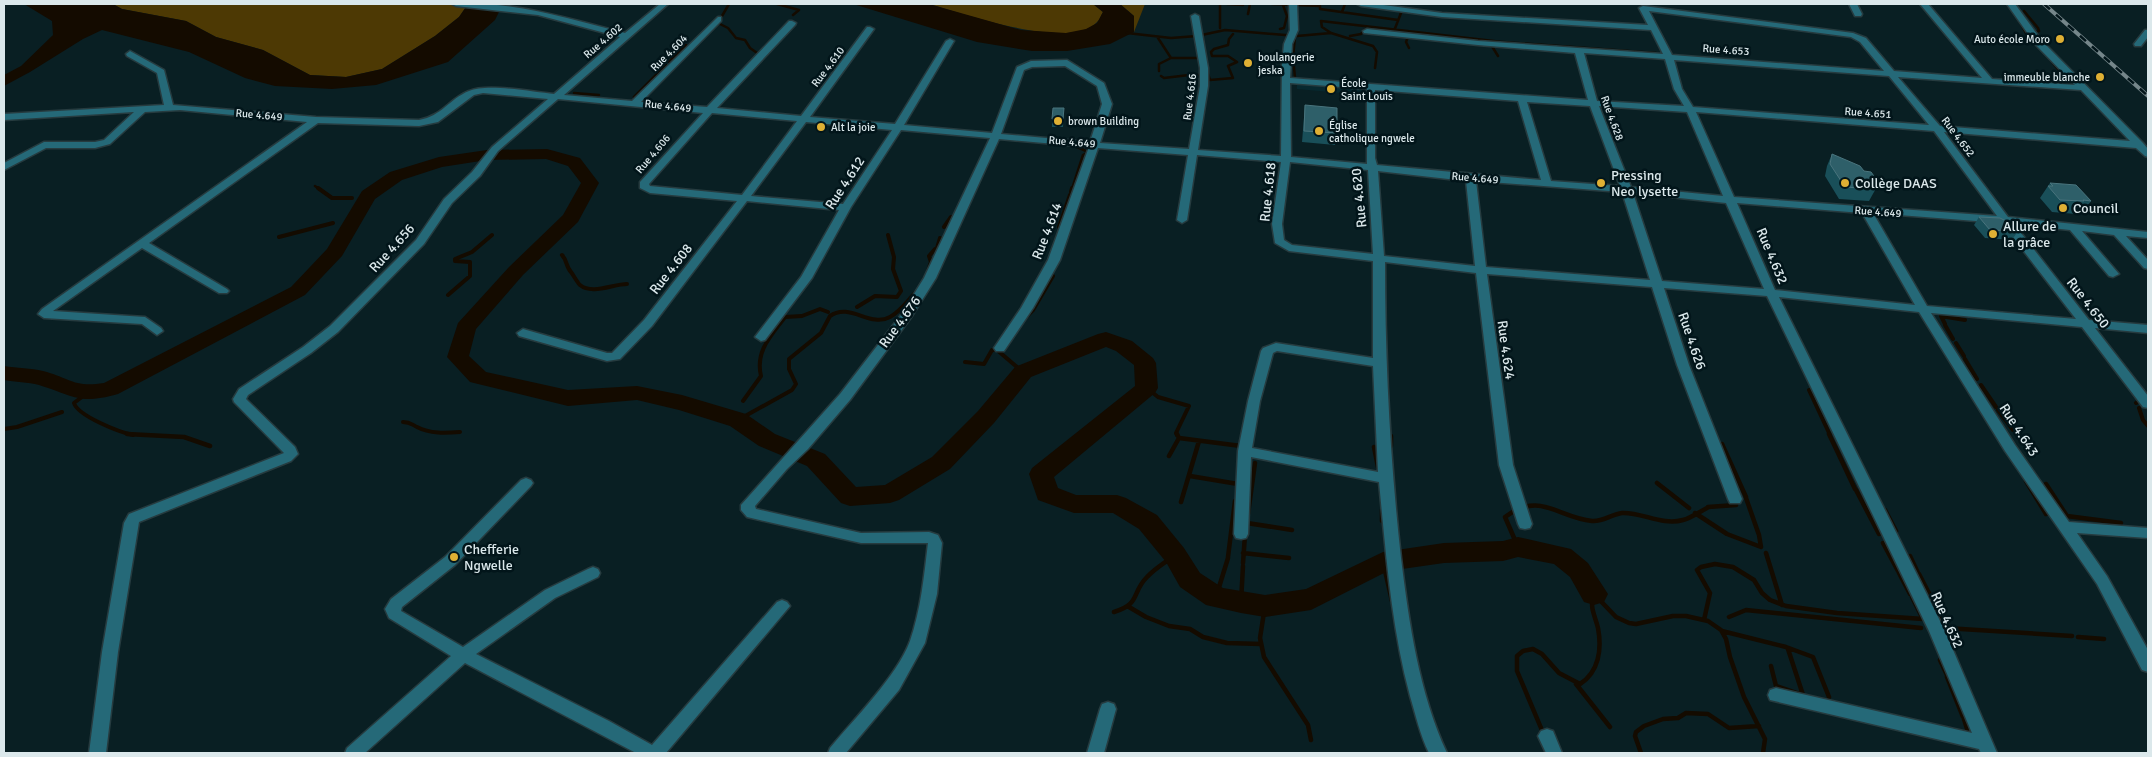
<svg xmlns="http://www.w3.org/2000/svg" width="2152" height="757" font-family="Signika,sans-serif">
<rect width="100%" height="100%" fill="#091f23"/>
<path fill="#07282f" d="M1297,83L1364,89V95L1297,89Z"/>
<path fill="#4d3904" d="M113,4H468L459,17L435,36L382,69L346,77L310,75L263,50L216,37L186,21L122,9Z
M929,4H1093L1103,12C1101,15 1100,20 1097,22C1072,52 961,13 929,4Z
M1120,4H1145L1134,32V16Z"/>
<path fill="#140b00" d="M24,4H113L122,9L186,21L216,37L263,50L310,75L346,77L382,69L435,36L459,17L468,4H503L495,20L448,62L376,85L332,89L275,86L245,78L189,52L102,30L83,39L30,72L4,86V75L21,66L53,35L52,21Z
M853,4H929L1021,30L1066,33L1086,29L1097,23L1103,12L1093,4H1120L1134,16V32L1110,44L1067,51H1032L977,42Z"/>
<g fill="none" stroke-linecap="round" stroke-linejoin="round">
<path stroke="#140b00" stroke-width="2.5" d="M777,4L799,10L793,15
M1220,4V28
M1227,4L1243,5
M1272,4L1320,6V9L1398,20
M1374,4L1389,6L1390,4
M2024,11L2038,28L2039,31L2035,32L2045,42
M1342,12L1345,4
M1248,14L1250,4
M722,16L729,4
M2017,17L2027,35
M716,22L728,28L736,38L745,40L750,48L760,55
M1280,29L1284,28L1287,16L1283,5
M1394,31L1401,13L1398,10
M1127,33L1171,38L1197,36L1225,30L1297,36L1331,33
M1350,36L1361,34L1364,30H1370
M1406,36L1408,37L1406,42L1409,48
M1295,37L1293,57L1295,78L1300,80
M1158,38L1171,58
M2030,39L2037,44
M1503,42L1516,43
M1490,43L1498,56
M1517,43L1656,53
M2048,57L2071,85
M669,62L686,45
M1829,67L1887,71
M1375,68L1377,52L1373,46L1331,33L1322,27L1321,21L1502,42
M1207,70L1210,80L1233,78L1228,66L1237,62L1228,56H1212L1211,52L1214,49L1228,45L1229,39L1233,34
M1159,71V64L1171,58H1201
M1190,75H1199
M1161,76L1164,78L1189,75
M574,93L599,95
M634,97L666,65
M315,186L319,189
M1072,189L1083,155L1088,152L1073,145"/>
<path stroke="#140b00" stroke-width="4" d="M318,188L332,198H352
M1071,192L1072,188
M944,227L951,217
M1059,227L1070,195
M279,237L333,223
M937,248L940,238
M562,255C567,260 566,267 571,272C574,276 577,282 580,285C592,295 613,284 627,284
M928,271L931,262L929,256L935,249
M448,295L470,276V262L455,261V259L472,252L492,235
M857,307L875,296L897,297L901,291L893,269L894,257L888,235
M1026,317L1033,310L1053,276
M1945,324L1941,316L1965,320
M1945,325L1953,339
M1956,343L1964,356
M1965,359L1977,379
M965,362L984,364L992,350H997L1023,372
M1981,385L1996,407
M1147,388L1158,397L1189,406L1176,433L1177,435
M1809,390L1830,435
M87,393L74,403C78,416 119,432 133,435
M743,401L761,376C755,351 771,336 785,317L802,316L820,309L828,312
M2136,403L2139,401L2138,397
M2139,408L2143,420L2148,426
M1998,410L2013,430
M738,420L792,390L796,384L789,369V359L821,333L830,316C850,302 870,328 890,317C901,311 908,300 916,292
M403,422C410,422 411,424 417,427C430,434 446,433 460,432
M4,429L17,427L62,412"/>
<path stroke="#140b00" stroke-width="4.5" d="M127,434L184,437L210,446
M1177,434L1179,438
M1829,434L1839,455
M1391,436V446
M1179,438L1241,446
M1722,444L1746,497
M1374,447L1378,467
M1839,455L1855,489
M1169,456L1179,438
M1190,476L1238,484
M2026,481L2046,514
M1657,483L1689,508
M2046,484L2067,516L2121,523
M1856,490L1879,534L1885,530
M1181,502L1199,441
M1708,507L1736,505L1734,499
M1382,510V521L1385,523
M1885,510L1896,531L1892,530
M1695,513L1727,534L1761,547L1759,535L1746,498
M1248,514L1255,463
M1247,523L1292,530
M1883,543L1898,571
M1518,547L1505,517C1540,491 1557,517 1592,521C1603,522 1612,514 1622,513C1642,512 1662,526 1683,520C1691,518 1699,512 1707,508
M1243,553L1289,558
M1766,553L1782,605
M1910,556L1918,573
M1228,557L1235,501
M1383,562L1392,601
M1243,563L1245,535
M1899,573L1910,594
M1919,574L1933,601
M1594,594L1616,617L1629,623L1636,624L1673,616H1686L1708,621L1721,630L1726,639L1730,657L1744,697L1765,739L1763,753
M1216,597L1228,558
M1241,602L1243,566
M1934,604L1945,628L2072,636
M1265,606L1260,638L1264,657L1308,725L1311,740
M1129,607L1146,617L1169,626L1190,629L1203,637L1227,643L1261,644
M1114,612C1141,604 1131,593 1147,577C1155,568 1166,562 1175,555
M1729,617L1746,610L1921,628
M1704,620L1710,593L1697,570L1701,567L1715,564L1733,567L1754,580L1762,593L1770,600L1786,606L1837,613L1923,619L1912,597
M1722,631L1786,647L1813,657L1829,697
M2078,637L2104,639
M1788,649L1803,695
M1940,660L1947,675
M1771,666L1776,686L1799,694
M1947,677L1963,717
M1576,684L1610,727
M1964,719L1969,735
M1544,735L1517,671V656L1523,651L1533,649L1542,654L1559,673L1580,684C1599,672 1602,649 1598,628C1595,615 1589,608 1594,594
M1641,753L1635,736L1636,732L1644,726L1663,719L1678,718L1686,713L1708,714L1729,728L1759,726"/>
<path fill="#140b00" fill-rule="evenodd" d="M547,149L580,158L599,183L578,222L523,275L476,329L469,356L486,372L568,390L637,386L682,395L746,414L775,434L825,454L856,487L885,485L932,457L978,411L1015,367L1098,334L1106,332L1132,341L1153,358L1156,363L1158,388L1155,393L1054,477L1058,488L1076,495H1117L1126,498L1157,515L1184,548L1200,573L1223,588L1265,595L1306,589L1383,552L1444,543L1503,541L1518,537L1571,549L1588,563L1608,594L1604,602L1594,605L1584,602L1570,577L1554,564L1518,557L1503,561L1444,563L1388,571L1311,610L1265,617L1241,613L1206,605L1180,587L1166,562L1139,529L1113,513H1074L1038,500L1029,474L1032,468L1135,386L1134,365L1116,351L1106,347L1031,377L994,423L950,469L899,500L890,503L850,506L841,503L807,466L759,446L730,426L679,410L637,400L568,406L478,384L470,382L447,357L458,323L509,267L563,215L581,183L568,166L546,159L487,160L442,167L402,180L375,199L342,256L305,295L118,394C79,405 74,396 39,385C28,382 15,382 4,380V366C17,368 31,368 43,371C70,378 74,388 104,383L291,287L327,249L362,191L390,172L439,157L487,150Z"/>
<defs>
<path id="street" d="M452,4C511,0 569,19 625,33L660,4H668L564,95L632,101L718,17H721V21L641,102L707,107L789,21H792L796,23L795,25L717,108L801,116L867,27H870L874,29L810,117L895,124L946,41L950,39L954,41L904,125L992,133L1017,67L1031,61L1067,60L1104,83L1112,104L1100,143L1189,149L1200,86V68L1191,16L1195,14L1199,16L1208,68V86L1198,150L1281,156L1282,64L1284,44L1290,30L1289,4H1297L1298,30L1292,44L1290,78L1588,100L1575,53L1478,45L1364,33L1363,31L1367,29L1478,41L1663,54L1651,30L1442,17L1361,6L1357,4H1376L1442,13L1648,25L1639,8L1643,6L1853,33L1866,38L1894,71L1982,78L1920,4H1928L1992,79L2075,85L2036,45L2007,4H2015L2042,41L2143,143L2148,149V157L2145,156L2136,148L1944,132L2008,217L2148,232V238L2126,236L2148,260V269L2144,268L2114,235L2082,231L2119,274L2113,277L2109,276L2070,230L2014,224L2089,320L2148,325V333L2095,328L2148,396V408L2143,407L2082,327L1931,313L2015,445L2069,522L2148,528V538L2077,533L2107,576L2148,650V672L2142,670L2097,584L2005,451L1919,312L1779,297L1945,631L1997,753H1981L1979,749L1770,700L1768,695L1770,690L1776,688L1972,733L1929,631L1767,296L1664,288L1689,365L1742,499L1740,503H1730L1728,499L1677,365L1652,287L1487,274L1513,465L1532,524L1530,528L1525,529L1520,528L1518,524L1499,465L1476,273L1385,262C1385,362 1390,459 1401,558C1409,623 1419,693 1447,753H1429C1420,735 1416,716 1410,696C1391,626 1386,553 1379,482L1251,457L1248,534L1246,538L1241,539L1236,538L1234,534L1238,451L1248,401L1261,351L1263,348L1276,343L1373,358V261L1289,251L1275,243L1272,224L1281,162L1197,155L1187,220L1182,223L1177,220L1188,155L1098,148L1060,260L1033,308L1004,351H996L994,348L1021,308L1048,260L1089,147L999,139L936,278L912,316L850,400L808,449L787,469L755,506L756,509L861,533L929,532L938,535L942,543L937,594L925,643L899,690L846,753H828L830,748C854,719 897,676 910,641C921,609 924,576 928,543H861L747,517L741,510V505L840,394L901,315L924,278L990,138L901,130L851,207L812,278L765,340L761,341L755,337L801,277L839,210L747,201L652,326L620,359L607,361L519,336L517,333L523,329L607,353H612L644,320L737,201L650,193L640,188V182L703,113L558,99L498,151L480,176L452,203L424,244L338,332L311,353L248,395L246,399L248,401L295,447L298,454L291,461L139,522L118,652L106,753H89L102,652L124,523L129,514L284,453L234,402L233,399L239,389L303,347L330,326L416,240L444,199L472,172L492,147L548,99L483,93L474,95L438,122L419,126L318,123L149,243L227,289L229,291L227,293H219L142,248L53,311L145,317L161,328L163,331L157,335L142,324L44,318L38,314L42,309L307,122L180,110L145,112L110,144L95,148H46L4,170V163L44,142H95L104,140L134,112L4,120V114L164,105L157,73L127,56L126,54L130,51L164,70L173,105L316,117L419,120C442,116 449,99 469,91C487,83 533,92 554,94L620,37L538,15L456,6ZM1649,11L1851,37L1860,42L1884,71L1672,55ZM1584,53L1665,59L1674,89L1684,106L1597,101ZM1674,60L1889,76L1929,125L1693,107L1682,89ZM1065,66L1097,86L1102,104L1090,142L1001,134L1024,70L1032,67ZM1898,77L2081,90L2130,141L1940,126ZM1290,83L1367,89V164L1291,157ZM1375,90L1518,101L1541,180L1377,165L1375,158ZM1527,102L1590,106L1620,186L1551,181ZM1599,106L1687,112L1723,196L1631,187ZM1696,112L1934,131L1997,216L1734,197ZM712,113L797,121L742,195L650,186L649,184ZM806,122L892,130L843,204L751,196ZM1290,162L1368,170L1373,254L1292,245L1284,240L1282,224ZM1378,171L1466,181L1475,266L1384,256ZM1476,181L1622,192L1650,280L1486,267ZM1633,193L1726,203L1764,289L1662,281ZM1737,203L1862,213L1915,305L1775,290ZM1873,213L2002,223L2076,319L1927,306ZM1277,351L1373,366L1378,472L1252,448L1260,401L1273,353Z
M1849,4H1857L1862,14L1861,16H1855Z
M2145,30H2148V37L2141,46H2135L2134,44Z
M526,478L531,480L533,483L531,486L455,565L402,607L401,611L463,647L545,590L588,569L593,567L598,569L600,573L598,577L555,598L476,654L609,721L652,745L777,602L782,600L787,602L790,606L666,753H636L465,663L365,753H345L347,748L451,656L389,618L385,609L391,599L445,557L521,480Z
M1108,702L1114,704L1116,709L1104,753H1087L1100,709L1102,704Z
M1547,729L1553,731L1562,753H1546L1538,736L1541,731Z"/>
</defs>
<use href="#street" stroke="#263b3f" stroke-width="3"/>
<use href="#street" fill="#256978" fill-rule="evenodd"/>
<defs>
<path id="rail" d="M2044,4L2148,96"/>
</defs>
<use href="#rail" stroke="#75868a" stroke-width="4"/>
<use href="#rail" stroke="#02151a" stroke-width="2.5" stroke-dasharray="8" stroke-linecap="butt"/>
</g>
<path fill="#194f59" d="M1305,105L1337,133L1335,145L1302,142Z
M1064,108L1063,127H1052V119Z
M1832,154L1864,171L1879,183L1869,201L1839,199L1825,176L1827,166Z
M2050,183L2091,201L2083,213H2077L2076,214L2052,212L2040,198Z
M1979,217L2018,231L2012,240L1985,238L1974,225Z"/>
<path fill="#2e5f69" stroke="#49747d" d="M1305,105L1337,108V133L1304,131Z
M1053,108H1064L1063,119H1052Z
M1832,154L1860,166L1864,171L1871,172L1879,183H1871L1875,189L1845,187L1830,164Z
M2050,183L2076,185L2091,201L2083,200L2084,201L2060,200L2048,186H2053Z
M1979,217L2000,218L2012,224L2018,231L1990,230Z"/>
<g fill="#dfb034" stroke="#02151a" stroke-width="2">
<circle cx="2060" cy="39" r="5"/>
<circle cx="1248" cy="63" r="5"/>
<circle cx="2100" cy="77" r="5"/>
<circle cx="1331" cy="89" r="5"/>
<circle cx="1058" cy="121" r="5"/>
<circle cx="821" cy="127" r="5"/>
<circle cx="1319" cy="131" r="5"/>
<circle cx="1601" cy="183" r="5"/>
<circle cx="1845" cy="183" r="5"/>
<circle cx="2063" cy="208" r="5"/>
<circle cx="1993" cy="234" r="5"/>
<circle cx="454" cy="557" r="5"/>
</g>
<g text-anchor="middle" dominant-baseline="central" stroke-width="5" stroke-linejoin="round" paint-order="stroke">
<g font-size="11" fill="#dbe8eb" stroke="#02151a" text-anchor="start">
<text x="2050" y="39" text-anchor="end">Auto école Moro</text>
<text x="1258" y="57">boulangerie<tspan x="1258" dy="13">jeska</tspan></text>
<text x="2090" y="77" text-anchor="end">immeuble blanche</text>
<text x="1341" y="83">École<tspan x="1341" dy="13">Saint Louis</tspan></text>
<text x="1068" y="121">brown Building</text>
<text x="1329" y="125">Église<tspan x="1329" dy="13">catholique ngwele</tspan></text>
<text x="831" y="127">Alt la joie</text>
</g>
<g font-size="11" fill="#dbe8eb" stroke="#02151a">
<text transform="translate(603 41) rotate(-41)">Rue 4.602</text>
<text transform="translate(1726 50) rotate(4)">Rue 4.653</text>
<text transform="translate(669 53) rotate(-45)">Rue 4.604</text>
<text transform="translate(828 67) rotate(-53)">Rue 4.610</text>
<text transform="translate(1190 97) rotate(-83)">Rue 4.616</text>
<text transform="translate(668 106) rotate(6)">Rue 4.649</text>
<text transform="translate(1868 113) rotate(4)">Rue 4.651</text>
<text transform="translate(259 115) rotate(5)">Rue 4.649</text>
<text transform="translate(1612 118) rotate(70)">Rue 4.628</text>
<text transform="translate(1958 137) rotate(53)">Rue 4.652</text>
<text transform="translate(1072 142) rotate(5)">Rue 4.649</text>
<text transform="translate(653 154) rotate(-50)">Rue 4.606</text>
<text transform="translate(1475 178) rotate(5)">Rue 4.649</text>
<text transform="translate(1878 212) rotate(4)">Rue 4.649</text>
</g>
<g font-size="14" fill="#dbe8eb" stroke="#02151a" text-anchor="start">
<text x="1611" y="175">Pressing<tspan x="1611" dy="16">Neo lysette</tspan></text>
<text x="1855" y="183">Collège DAAS</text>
<text x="2073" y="208">Council</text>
<text x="2003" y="226">Allure de<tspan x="2003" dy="16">la grâce</tspan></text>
<text x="464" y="549">Chefferie<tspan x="464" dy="16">Ngwelle</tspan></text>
</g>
<g font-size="14" fill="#dbe8eb" stroke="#02151a">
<text transform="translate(845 183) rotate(-57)">Rue 4.612</text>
<text transform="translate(1268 192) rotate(-84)">Rue 4.618</text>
<text transform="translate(1359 198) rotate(-96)">Rue 4.620</text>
<text transform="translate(1047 231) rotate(-69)">Rue 4.614</text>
<text transform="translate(392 248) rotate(-48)">Rue 4.656</text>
<text transform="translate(1772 256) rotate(67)">Rue 4.632</text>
<text transform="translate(671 269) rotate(-52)">Rue 4.608</text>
<text transform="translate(2088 303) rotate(52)">Rue 4.650</text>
<text transform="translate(900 322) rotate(-54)">Rue 4.676</text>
<text transform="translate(1692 341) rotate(71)">Rue 4.626</text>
<text transform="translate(1506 350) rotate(82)">Rue 4.624</text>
<text transform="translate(2019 430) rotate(57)">Rue 4.643</text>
<text transform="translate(1947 620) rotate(66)">Rue 4.632</text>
</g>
</g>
<rect width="2152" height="757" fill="none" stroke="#dbe8eb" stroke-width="10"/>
</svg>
